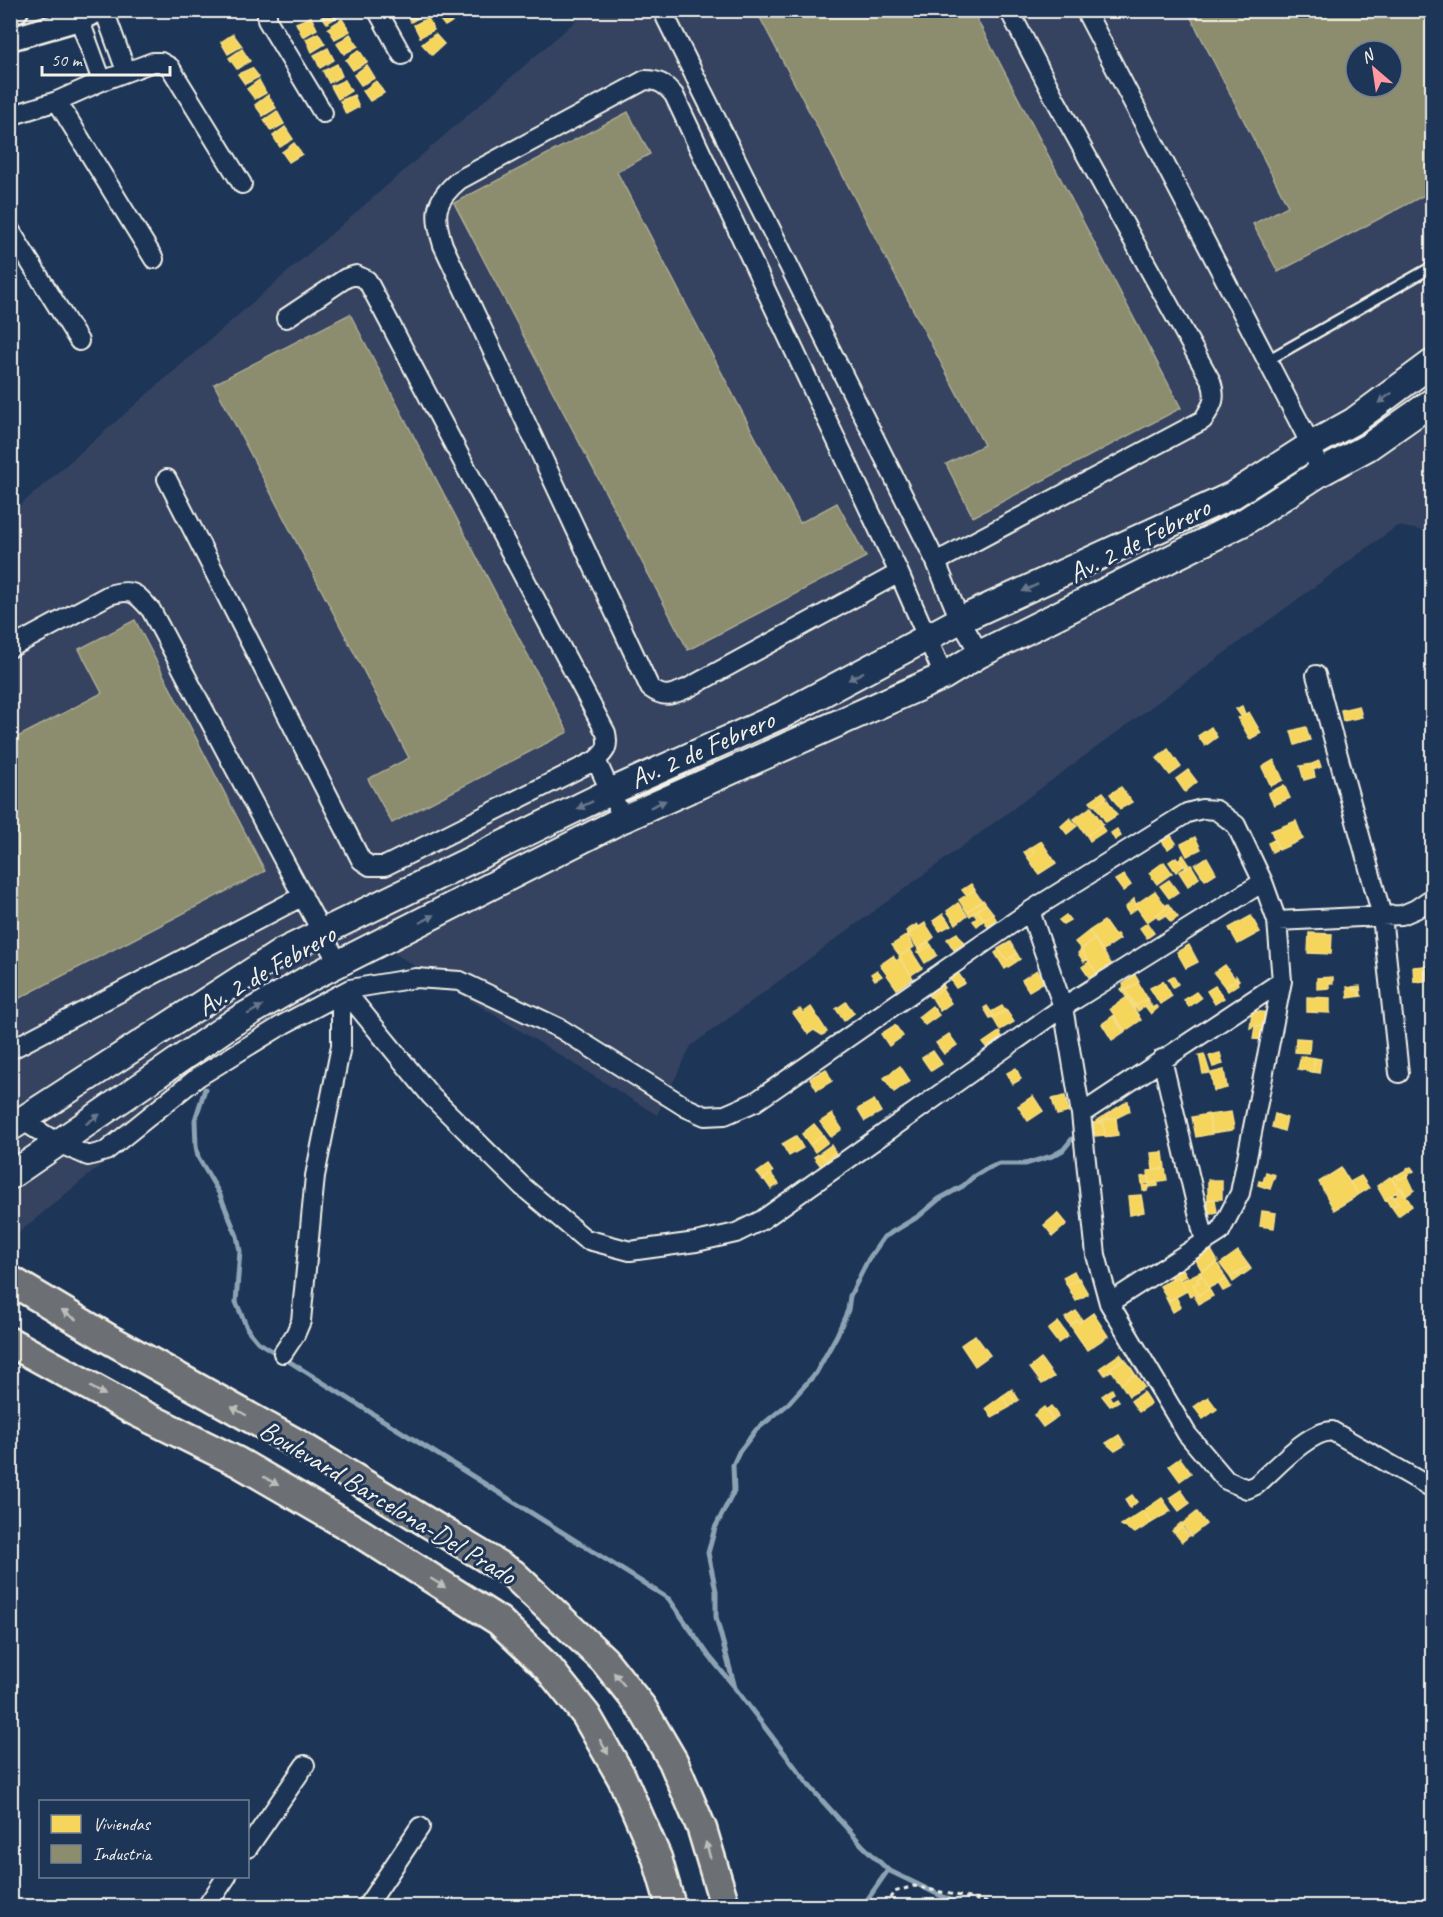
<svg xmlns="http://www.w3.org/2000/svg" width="1443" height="1917" font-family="Caveat,sans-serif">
<rect width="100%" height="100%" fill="#1d3557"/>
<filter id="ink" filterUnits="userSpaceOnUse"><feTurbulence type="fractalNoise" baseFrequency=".0167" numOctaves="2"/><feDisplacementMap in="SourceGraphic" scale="12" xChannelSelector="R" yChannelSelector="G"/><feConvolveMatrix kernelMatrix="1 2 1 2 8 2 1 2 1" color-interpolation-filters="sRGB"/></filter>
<g filter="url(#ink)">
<path fill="#344361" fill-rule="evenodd" d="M587,11H1432V534L1425,531L1397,526L691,1046L657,1115L374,941L11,1239V513ZM1356,51H1392V87H1356Z"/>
<path fill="#f6d55c" stroke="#f5dd86" stroke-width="1.5" d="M323,10H338L341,15L327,23L320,13Z
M405,10H422L425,14L411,22Z
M453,10L458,18L445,26L437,16L444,10Z
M311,17L317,29L303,37L296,23Z
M428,18L434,30L420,37L414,25Z
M342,19L350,31L335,39L328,28Z
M318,33L325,44L312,52L306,39Z
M233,34L242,46L228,54L221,42Z
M350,34L358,46L344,54L337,44Z
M435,34L444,44L432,55L422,44Z
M328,48L334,60L320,68L314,55Z
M242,49L250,61L237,69L229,58Z
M359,50L367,62L353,70L346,60Z
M337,64L342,76L329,83L323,71Z
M367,65L375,78L361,85L354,75Z
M252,68L259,77L245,84L238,74Z
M259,80L266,93L255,99L247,89Z
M345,80L351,91L338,99L331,86Z
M376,81L384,93L370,101L363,91Z
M268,95L276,108L263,116L255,105Z
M354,95L359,107L346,114L340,101Z
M277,111L284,124L271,131L264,120Z
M285,127L293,139L280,147L273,136Z
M294,143L302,154L289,162L282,152Z
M1242,706L1245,714L1241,716L1236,709Z
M1359,706L1362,717L1343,721L1341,710Z
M1249,712L1261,733L1250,739L1238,718Z
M1211,727L1217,737L1205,746L1198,736Z
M1306,727L1310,740L1295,745L1291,731Z
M1168,749L1181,767L1170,775L1157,758Z
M1274,760L1283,780L1271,786L1262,767Z
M1319,761L1321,767L1313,770L1312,764Z
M1312,764L1315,777L1304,780L1300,766Z
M1188,770L1197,782L1185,792L1176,779Z
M1284,785L1290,798L1274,805L1268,793Z
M1121,787L1132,802L1120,809L1110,794Z
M1103,792L1107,797L1094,806L1090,801Z
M1106,798L1117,815L1106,822L1095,805Z
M1091,807L1103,824L1087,836L1074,819Z
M1070,818L1077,826L1067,834L1061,826Z
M1296,821L1303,839L1279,850L1271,831Z
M1101,826L1105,831L1090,841L1087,836Z
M1117,829L1121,836L1115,840L1111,833Z
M1169,833L1176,843L1168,849L1160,839Z
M1195,837L1201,849L1187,856L1181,844Z
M1274,840L1278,849L1272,852L1268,843Z
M1041,841L1056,863L1039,874L1028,858L1035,853L1031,847Z
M1031,847L1035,853L1028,858L1024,852Z
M1183,855L1189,864L1185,867L1179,859Z
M1176,857L1184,866L1176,872L1169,862Z
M1207,857L1216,873L1205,880L1195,865Z
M1164,862L1172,873L1157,884L1149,873Z
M1191,865L1199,878L1188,886L1179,872Z
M1124,875L1131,885L1123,891L1115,880Z
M1169,880L1178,892L1169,898L1160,886Z
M971,884L975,890L966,895L962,890Z
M974,890L982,901L967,912L959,900Z
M1155,891L1167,908L1147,922L1135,905Z
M1134,899L1137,908L1129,914L1125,908Z
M983,900L986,904L970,916L967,912Z
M958,903L967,915L956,924L947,911Z
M986,904L993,913L984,920L977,910Z
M1168,904L1173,911L1159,919L1156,915L1167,908L1165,906Z
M977,910L984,920L977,926L973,921L977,918L973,913Z
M1173,911L1178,917L1171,922L1165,915Z
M943,914L951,925L940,931L933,921Z
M993,914L997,921L988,927L984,920Z
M1066,915L1070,920L1063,924L1059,920Z
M1251,916L1260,932L1238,944L1229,928Z
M1104,921L1114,935L1117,934L1120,939L1102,951L1089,931Z
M925,923L934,937L919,950L908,934Z
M1147,923L1154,933L1147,938L1140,928Z
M917,924L919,927L908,934L906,931Z
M1089,931L1095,939L1081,949L1075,942Z
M957,933L964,943L954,950L947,939Z
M1309,933L1332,934L1331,954L1308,953Z
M907,935L914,947L900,956L892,945Z
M1095,939L1112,965L1098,975L1081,950Z
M928,941L931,945L919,953L917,952Z
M1010,942L1017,954L1007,960L998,949Z
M931,945L937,955L925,963L919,953Z
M1189,945L1198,962L1186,968L1177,952Z
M910,949L922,968L911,975L899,957Z
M999,950L1007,960L1012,956L1016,962L1005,969L995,953Z
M1081,950L1087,959L1084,962L1078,953Z
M1017,954L1020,959L1016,962L1012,956Z
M893,956L896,961L900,958L913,978L897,989L880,965Z
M1089,962L1098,975L1091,980L1082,967Z
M1225,965L1236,980L1225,987L1214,973Z
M1426,966L1427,981L1414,982L1413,967Z
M877,970L882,976L875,980L871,974Z
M1037,970L1044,982L1029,991L1022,980Z
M958,973L965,983L956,988L949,978Z
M1135,975L1139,982L1125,991L1123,984Z
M1173,976L1178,984L1173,987L1168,979Z
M1236,976L1239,980L1237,982L1238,984L1228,991L1225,987L1236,980Z
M1333,977V983H1329V988L1317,989V978Z
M1163,981L1172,996L1160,1004L1150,988Z
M941,983L944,988L930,997L927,994Z
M1138,983L1148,999L1136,1006L1126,991Z
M1215,986L1224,998L1215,1004L1207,991Z
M1360,986L1361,995H1359V991L1353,990L1352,987Z
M1347,987L1356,989L1362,996L1348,998Z
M1123,988L1126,991L1132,1000L1129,1001L1121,989Z
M942,989L951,1003L940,1011L931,996Z
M1196,992L1201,998L1189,1007L1184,1000Z
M1127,997L1141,1020L1125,1031L1110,1009Z
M1307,997L1330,998V1013L1307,1012Z
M1147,999L1150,1003L1147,1005L1148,1007L1151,1005V1008L1156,1006L1158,1008L1151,1014L1145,1006L1138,1011L1130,1001L1132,1000L1136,1006Z
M846,1002L854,1013L844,1021L836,1009Z
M932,1006L939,1015L925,1025L918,1017Z
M987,1006L994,1016L990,1018L984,1008Z
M1002,1006L1005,1011L994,1017L991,1012Z
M811,1007L827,1032L822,1035L814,1030L808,1034L793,1013L800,1009L803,1013Z
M1006,1010L1014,1022L1000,1030L993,1018Z
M1252,1011L1270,1013L1268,1027L1255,1025L1250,1028Z
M1113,1016L1124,1032L1112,1040L1102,1024Z
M895,1025L903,1036L889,1046L881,1034Z
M1255,1026L1268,1027L1267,1040L1253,1039Z
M999,1032L1004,1040L992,1049L990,1046L987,1048L989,1051L983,1043Z
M949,1034L957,1045L944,1054L936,1043Z
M1296,1038L1310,1039L1309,1053L1295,1052Z
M933,1051L942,1064L931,1071L922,1058Z
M1220,1053L1223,1064L1213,1067L1209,1056Z
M1204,1054L1210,1073L1203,1074L1199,1055Z
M1301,1056L1315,1058L1313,1072L1298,1069Z
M1315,1058L1321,1059L1319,1073L1313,1072Z
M900,1066L910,1081L894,1092L884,1078Z
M1016,1068L1021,1079L1013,1084L1007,1073Z
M826,1069L832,1081L817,1090L810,1078Z
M1224,1070L1227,1088L1214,1091L1211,1073Z
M1033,1096L1043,1111L1028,1121L1018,1106Z
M1065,1096L1069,1112L1057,1115L1052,1099Z
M874,1100L881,1112L865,1121L858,1109Z
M1128,1101L1130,1111L1116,1118L1108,1119L1107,1114Z
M1231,1112L1234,1128L1232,1130L1212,1133L1209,1115Z
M832,1114L842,1129L831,1137L820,1122Z
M1107,1114L1108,1119L1097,1123L1096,1121Z
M1208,1114L1212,1134L1196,1137L1192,1117Z
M1275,1114L1287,1118L1284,1131L1272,1127Z
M1116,1118L1118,1135L1105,1137L1103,1120Z
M1103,1122L1105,1135L1095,1136L1093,1123Z
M814,1124L823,1135L810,1145L802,1134Z
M823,1135L828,1142L815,1152L810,1145Z
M796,1136L803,1148L789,1156L782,1144Z
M831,1145L835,1152L826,1160L820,1153Z
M835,1152L838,1156L821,1166L814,1157L820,1153L826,1160Z
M1163,1152L1165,1168L1153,1170L1151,1153Z
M768,1165L773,1172L763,1180L757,1173Z
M1411,1167L1414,1171L1399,1180L1397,1175Z
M1165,1168L1167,1180L1149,1183L1148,1171Z
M1341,1168L1358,1195L1334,1210L1319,1182Z
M1266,1172L1275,1175L1270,1189L1258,1185L1259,1181L1263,1182Z
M771,1174L779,1184L771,1189L764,1179Z
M1396,1175L1399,1180L1407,1175L1414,1190L1406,1196L1391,1178Z
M1148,1176L1149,1183L1144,1184L1145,1186L1149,1185L1147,1191L1143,1190L1141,1177Z
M1361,1176L1369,1188L1358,1195L1350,1182Z
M1390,1177L1399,1190L1385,1200L1377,1186Z
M1208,1180H1222V1199H1208Z
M1158,1182V1186L1150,1187L1149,1183Z
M1401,1187L1412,1206L1398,1216L1391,1206L1398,1204L1392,1195L1395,1197L1398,1195L1396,1192Z
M1141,1195L1144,1212L1130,1215L1128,1196Z
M1392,1195L1398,1204L1390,1206L1386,1199Z
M1215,1199L1217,1212L1210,1214L1207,1200Z
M1262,1211L1276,1213L1274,1228L1260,1226Z
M1058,1213L1067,1224L1053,1236L1044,1225Z
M1211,1250L1218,1262L1202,1271L1196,1260Z
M1238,1251L1249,1266L1230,1277L1220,1264Z
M1217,1263L1226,1279L1209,1288L1200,1272Z
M1249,1266L1251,1269L1240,1277L1237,1274Z
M1183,1269L1187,1276L1180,1279L1176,1273Z
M1074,1271L1078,1279L1067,1285L1063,1277Z
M1176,1272L1178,1276L1172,1279L1169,1275Z
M1200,1272L1202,1276L1197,1279L1199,1282L1193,1285L1199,1294L1195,1297L1194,1294L1190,1296L1181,1281Z
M1237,1273L1240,1277L1233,1282L1230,1277Z
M1178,1276L1187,1291L1169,1301L1160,1286Z
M1202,1276L1209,1289L1199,1295L1193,1285L1199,1282L1197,1279Z
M1079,1278L1088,1294L1076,1301L1067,1285Z
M1226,1279L1231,1287L1223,1291L1218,1283Z
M1209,1289L1213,1296L1199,1304L1195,1297Z
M1176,1297L1181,1307L1173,1312L1166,1298H1167L1169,1301Z
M1076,1311L1082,1320L1079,1323L1077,1320L1070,1325L1065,1318Z
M1093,1313L1108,1336L1087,1350L1070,1325L1077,1320L1079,1323Z
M1058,1322L1068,1336L1058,1343L1048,1330Z
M975,1335L990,1355L975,1366L961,1345Z
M1120,1354L1124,1359L1110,1368L1112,1370L1105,1375L1100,1368Z
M1041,1359L1054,1377L1042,1384L1030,1368Z
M1125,1359L1135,1374L1121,1384L1110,1368Z
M1135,1374L1144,1387L1129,1396L1121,1384Z
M1012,1389L1019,1400L1016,1402L1008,1392Z
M1112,1389L1114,1393L1109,1396L1112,1401L1117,1398L1119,1401L1110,1406L1102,1396Z
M1008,1392L1016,1402L1010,1407L1002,1396Z
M1143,1392L1151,1404L1139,1412L1131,1401Z
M1002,1396L1010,1407L992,1417L986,1408Z
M1208,1397L1217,1409L1203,1419L1194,1407Z
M1051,1406L1058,1416L1053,1420L1046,1410Z
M1044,1407L1053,1420L1043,1427L1034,1415Z
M1119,1435L1125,1445L1115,1451L1106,1443Z
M1180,1458L1191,1473L1180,1481L1169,1466Z
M1181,1490L1190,1503L1179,1511L1169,1498Z
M1132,1495L1137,1502L1130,1508L1125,1500Z
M1162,1498L1171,1511L1151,1523L1143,1511Z
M1143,1511L1151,1523L1135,1533L1121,1525Z
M1197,1512L1206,1524L1191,1536L1182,1524Z
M1181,1523L1183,1526L1174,1533L1172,1531Z
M1182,1527L1189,1536L1182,1542L1174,1532Z"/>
<path fill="#8c8c6e" stroke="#abaa93" stroke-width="1.5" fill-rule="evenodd" d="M756,10H972L1181,408L973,517L946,464L984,445Z
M1187,10H1432V191L1278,272L1253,224L1288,206ZM1356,51H1392V87H1356Z
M628,112L650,154L617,172L800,523L837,503L866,557L688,650L454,203Z
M350,314L568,732L392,823L368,779L409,758L214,384Z
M135,620L265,871L10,1003V741L102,693L79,649Z"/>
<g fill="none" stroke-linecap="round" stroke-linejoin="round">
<path stroke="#8da3b3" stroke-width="5" d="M205,1089L195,1120L196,1146L198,1157L219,1193L237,1236L240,1251L236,1302L248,1330L258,1342L669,1599L709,1656L733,1685
M863,1906L888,1870
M962,1906L888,1870L862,1845L811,1788L735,1688L716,1617V1591L708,1553L715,1528L734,1491L733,1465L739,1452L756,1430L788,1404L816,1373L837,1335L848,1310L850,1296L868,1260L884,1237L919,1216L939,1199L963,1186L973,1177L986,1169L999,1164H1025L1052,1156L1063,1150L1072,1139"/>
<defs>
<path id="service" d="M1268,360L1432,267"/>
<path id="minor" d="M76,10L102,81
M104,10L126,71
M267,10V20L323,113
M377,10L402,55
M665,10L666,18L936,562L960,620L980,654
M1085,10L1311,445L1320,473
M57,101L154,259
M10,116L57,101L102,81L153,62H161L170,67L242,184
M10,230L79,341
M167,479L361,860L370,866H385L596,760C606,751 609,747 606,733L367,280L356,275L346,278L286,318
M936,562L1203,420C1213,404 1217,399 1211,381L1054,97L1009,10
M899,573L688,688C671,695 665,699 650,688L443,245C433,214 434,201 459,180L645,80C659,80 665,84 674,95L899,573L944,676
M10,648L109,595C133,588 136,593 151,610L338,963
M1316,675L1382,916L1399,1073
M596,760L623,819
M1030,911L1063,1007L1081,1114L1096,1255L1109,1303L1187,1434L1226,1480L1247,1489L1256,1485C1276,1468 1307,1432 1332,1431L1432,1488
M1277,921L1402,915L1416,909L1432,898
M10,1050L303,896
M1162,1059L1205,1242
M1081,1114L1282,981
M23,1121L58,1143L88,1156L106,1151L198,1077L284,1024L350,989L416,978L460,981L561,1029L687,1108L705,1116L725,1115L755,1102L1030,911L1187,813L1202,809L1216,810L1236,825L1263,882L1277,921L1282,981L1240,1193L1220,1232L1109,1303
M283,1353L295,1335L301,1321L315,1176L341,1046V1007L344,1001L348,999L354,1002L431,1096L522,1186L585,1239L630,1251L696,1242L736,1233L762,1220L1063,1007L1263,882
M248,1848L305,1765
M207,1906L227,1876
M367,1906L420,1827"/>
<path id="tertiary" d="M10,12L17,10
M10,39L79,19L100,10"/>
<path id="secondary" d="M10,1128L282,952L610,792L782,715L960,620L1233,495L1311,445L1354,421L1432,363
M10,1176L234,1022L308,979L623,819L944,676L980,654L1244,522L1320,473L1368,447L1432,402"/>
<path id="primary" d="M10,1280L109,1339L294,1442L513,1574L604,1660L642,1708L673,1761L702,1829L725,1906
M10,1342L131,1409L238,1462L357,1531L499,1621L549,1669L586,1715L622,1778L657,1858L671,1906"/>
</defs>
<use href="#service" stroke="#f4f1e8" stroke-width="14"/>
<use href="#minor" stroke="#f4f1e8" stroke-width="22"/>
<use href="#tertiary" stroke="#f4f1e8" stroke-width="27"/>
<use href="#secondary" stroke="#f4f1e8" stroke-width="30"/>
<use href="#primary" stroke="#f4f1e8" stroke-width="33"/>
<path stroke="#f4f1e8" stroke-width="3" stroke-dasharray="4.5 4.5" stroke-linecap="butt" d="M885,1906L894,1892L914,1886L1005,1906"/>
<use href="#service" stroke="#1d3557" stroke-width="9"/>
<use href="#minor" stroke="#1d3557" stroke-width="18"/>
<use href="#tertiary" stroke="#1d3557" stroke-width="22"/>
<use href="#secondary" stroke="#1d3557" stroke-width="26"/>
<use href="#primary" stroke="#6c6f75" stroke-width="28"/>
</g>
<defs><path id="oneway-solid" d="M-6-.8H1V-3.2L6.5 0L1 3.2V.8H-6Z" transform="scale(1.5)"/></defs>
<g fill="#68778a">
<use href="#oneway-solid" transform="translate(1385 398) rotate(143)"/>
<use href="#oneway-solid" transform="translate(1030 588) rotate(155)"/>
<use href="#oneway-solid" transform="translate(856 676) rotate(152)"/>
<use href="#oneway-solid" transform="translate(658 804) rotate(-24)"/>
<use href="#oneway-solid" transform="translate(585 805) rotate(154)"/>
<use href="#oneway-solid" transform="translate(427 919) rotate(-27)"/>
<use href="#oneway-solid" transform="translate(255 1010) rotate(-30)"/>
<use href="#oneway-solid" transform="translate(93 1119) rotate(-35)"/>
</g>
<g fill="#bebdba">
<use href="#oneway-solid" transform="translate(69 1315) rotate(-149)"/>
<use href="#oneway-solid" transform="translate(98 1391) rotate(29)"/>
<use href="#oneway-solid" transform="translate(239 1411) rotate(-150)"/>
<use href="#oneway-solid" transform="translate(271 1481) rotate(30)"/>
<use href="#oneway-solid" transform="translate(438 1583) rotate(32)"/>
<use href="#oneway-solid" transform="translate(619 1679) rotate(-129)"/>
<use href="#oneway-solid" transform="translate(604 1747) rotate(60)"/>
<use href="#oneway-solid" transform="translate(708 1850) rotate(-106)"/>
</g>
</g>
<g text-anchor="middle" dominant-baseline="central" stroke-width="6" stroke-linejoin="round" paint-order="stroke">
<g font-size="28" fill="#f4f1e8" stroke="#1d3557">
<text transform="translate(1139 540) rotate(-27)">Av. 2 de Febrero</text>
<text transform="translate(702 749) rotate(-24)">Av. 2 de Febrero</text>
<text transform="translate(266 970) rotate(-30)">Av. 2 de Febrero</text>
<text transform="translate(388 1502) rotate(31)">Boulevard Barcelona-Del Prado</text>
</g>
</g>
<rect width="1443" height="1917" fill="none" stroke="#1d3557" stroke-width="36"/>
<rect x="18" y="18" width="1407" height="1881" fill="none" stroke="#f4f1e8" stroke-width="2" filter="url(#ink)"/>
<rect x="39" y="1800" width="210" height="78" fill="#1d3557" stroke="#738091" stroke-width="1.5"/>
<rect x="51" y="1815" width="30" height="18" fill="#f6d55c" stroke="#738091" stroke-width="1.5"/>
<text x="93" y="1830" font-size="18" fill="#f4f1e8">Viviendas</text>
<rect x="51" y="1845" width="30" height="18" fill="#8c8c6e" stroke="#738091" stroke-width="1.5"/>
<text x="93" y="1860" font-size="18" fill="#f4f1e8">Industria</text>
<g transform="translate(1374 69) rotate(331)"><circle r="28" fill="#1d3557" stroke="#738091" stroke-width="1.5"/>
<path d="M0-4.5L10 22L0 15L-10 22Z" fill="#ff9aa2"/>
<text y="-9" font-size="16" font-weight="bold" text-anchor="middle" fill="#f4f1e8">N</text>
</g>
<path d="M42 66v9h128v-9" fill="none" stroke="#f4f1e8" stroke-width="3"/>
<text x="51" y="66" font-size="18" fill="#f4f1e8" stroke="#1d3557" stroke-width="4.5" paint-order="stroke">50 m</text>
</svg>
